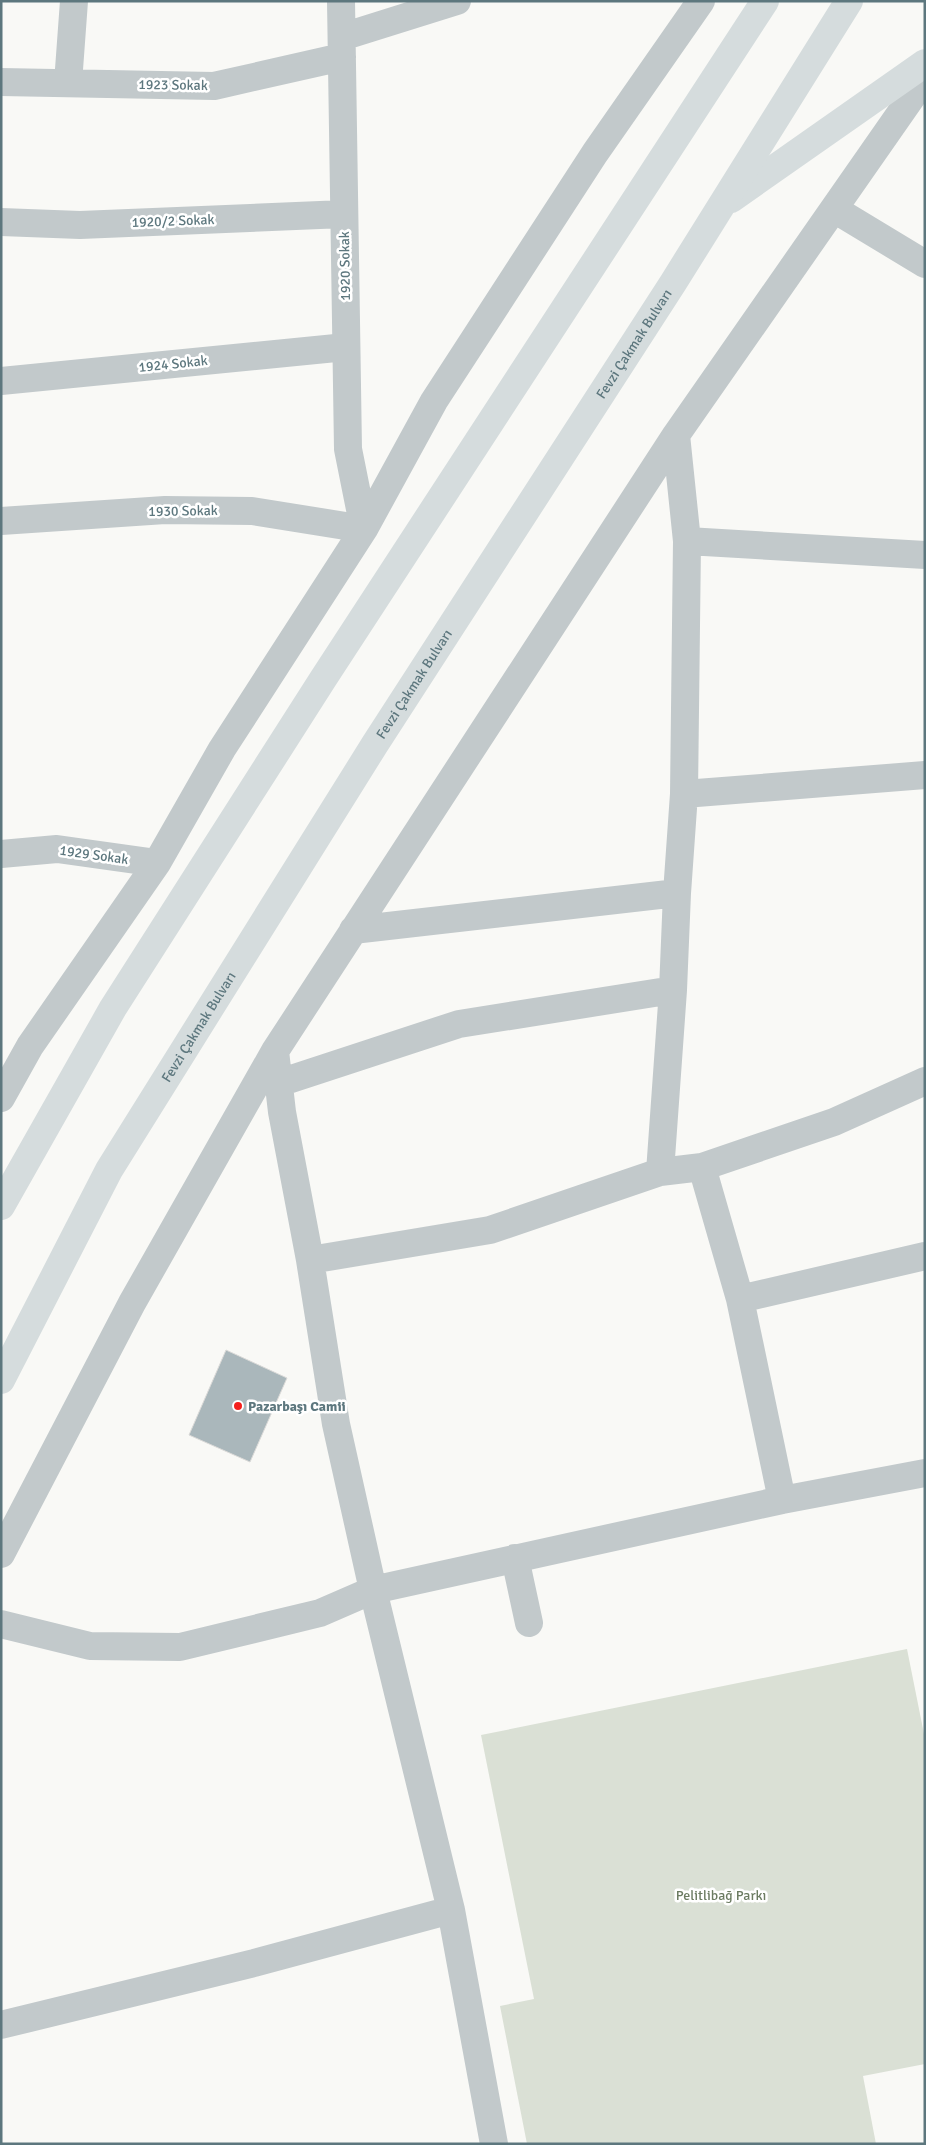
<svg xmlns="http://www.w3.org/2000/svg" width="926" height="2145" font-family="Signika,sans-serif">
<rect width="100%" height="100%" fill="#f9f9f6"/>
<path fill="#dae0d5" d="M907,1649L925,1739V2064L863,2076L876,2144H527L500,2006L534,1999L481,1735Z"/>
<path fill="#aab7bb" stroke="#dbdad8" d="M226,1350L287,1378L250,1462L189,1435Z"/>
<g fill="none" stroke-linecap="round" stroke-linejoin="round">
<path stroke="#c2c9cb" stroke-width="28" d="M342,37L457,1
M1,82L214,86L342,57
M68,83L74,1
M834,209L925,264
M1,222L80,225L344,214
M1,381L346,347
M1,521L165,510L252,511L364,529L348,449L341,1
M687,541L925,555
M684,794L925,775
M1,854L57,849L157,863
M353,930L677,893
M275,1051L282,1112L310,1260L336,1424L373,1590L451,1910L494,2144
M279,1083L459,1024L673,990
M1,1098L30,1046L157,863L222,749L364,529L434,401L595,153L701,1
M702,1167L740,1299L782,1500
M660,1172L673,990L677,893L684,794L687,541L676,435
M310,1260L490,1230L660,1172L702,1167L834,1122L925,1081
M740,1299L925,1256
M1,1554L132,1303L275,1051L676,435L925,78
M515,1558L529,1623
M1,1624L90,1646L180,1647L320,1613L373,1590L782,1500L925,1473
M1,2025L254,1963L451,1910"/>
<g stroke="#d5dcdd" stroke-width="28">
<path d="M731,199L925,63"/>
<path d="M1,1206L113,1008L323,679L765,1"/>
<path id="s1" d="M1,1380L109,1170L375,744L673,283L849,1"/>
</g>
</g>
<circle fill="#f41f1c" stroke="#fff" stroke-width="2" cx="238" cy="1406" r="5"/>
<g text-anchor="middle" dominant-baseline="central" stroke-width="5" stroke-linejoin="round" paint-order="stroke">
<g font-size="14" fill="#5d777e" stroke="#fff">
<text transform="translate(173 85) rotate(1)">1923 Sokak</text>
<text transform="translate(173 221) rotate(-2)">1920/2 Sokak</text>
<text transform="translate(345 266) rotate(-91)">1920 Sokak</text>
<text stroke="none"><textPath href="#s1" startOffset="1215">Fevzi Çakmak Bulvarı</textPath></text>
<text transform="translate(173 364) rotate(-6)">1924 Sokak</text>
<text transform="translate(183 511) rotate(-1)">1930 Sokak</text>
<text stroke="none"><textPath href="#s1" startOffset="810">Fevzi Çakmak Bulvarı</textPath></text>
<text transform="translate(94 855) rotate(8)">1929 Sokak</text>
<text stroke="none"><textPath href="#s1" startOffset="405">Fevzi Çakmak Bulvarı</textPath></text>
</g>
<g font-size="14" font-weight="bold" fill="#5d777e" stroke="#fff" text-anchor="start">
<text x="248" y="1406">Pazarbaşı Camii</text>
</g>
<g font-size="14" fill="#6b7b61" stroke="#fff">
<text x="721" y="1895">Pelitlibağ Parkı</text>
</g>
</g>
<rect width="926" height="2145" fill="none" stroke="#5d777e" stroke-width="5"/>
</svg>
